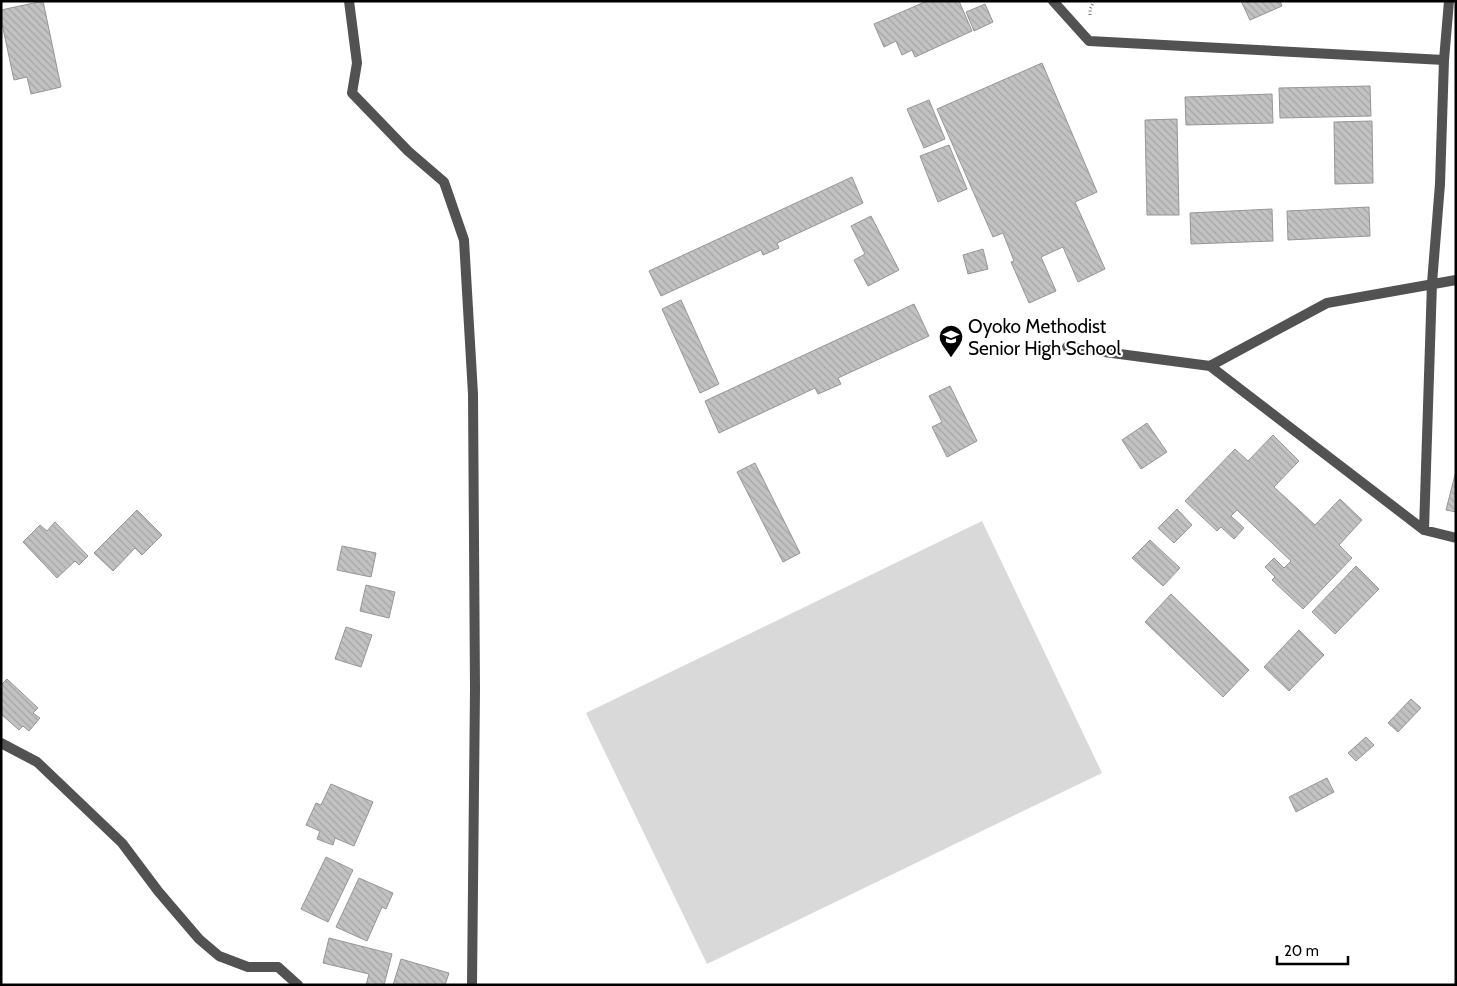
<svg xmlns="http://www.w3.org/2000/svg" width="1457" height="986" font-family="Cabin,sans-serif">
<defs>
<pattern id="building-back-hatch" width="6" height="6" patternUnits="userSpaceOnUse" patternTransform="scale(1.25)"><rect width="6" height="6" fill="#c2c2c2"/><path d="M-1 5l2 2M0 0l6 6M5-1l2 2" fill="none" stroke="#a5a5a5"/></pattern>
</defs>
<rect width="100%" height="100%" fill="#fff"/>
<path fill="#d9d9d9" d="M982,521L1102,773L707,964L586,713Z"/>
<path fill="url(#building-back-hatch)" stroke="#969696" d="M43,1L61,87L31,94L27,77L14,80L1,19V10Z
M927,1H959L972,31L915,57L912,50L902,55L896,41L884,47L874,24Z
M1241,1H1280L1282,6L1250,20Z
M985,4L993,22L974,31L966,12Z
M1042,63L1097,192L1075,202L1105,269L1078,282L1063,247L1041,257L1056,291L1029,303L1011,262L1014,261L1003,233L993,237L937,109Z
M1370,86L1371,116L1280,118L1279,88Z
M1272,94L1273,123L1186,125L1185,97Z
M929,100L945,139L924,148L907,109Z
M1177,119L1179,215H1147L1145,120Z
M1372,121L1373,183L1335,184L1334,122Z
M949,145L967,189L938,202L920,156Z
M852,177L863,203L777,243L779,248L763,255L761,250L661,296L649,271Z
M1369,207L1370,236L1288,240L1287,211Z
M1272,209L1273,241L1191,244L1190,213Z
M871,216L899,270L868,286L854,260L865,254L851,226Z
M983,249L988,269L968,274L963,255Z
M681,300L719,384L700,393L662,309Z
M914,304L929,336L838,378L841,384L818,394L815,388L719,433L705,401Z
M950,386L977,441L947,457L932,427L942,422L929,396Z
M1147,423L1167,452L1141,469L1122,440Z
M1273,435L1299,461L1274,487L1315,525L1340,499L1362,520L1339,545L1352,558L1303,609L1272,580L1275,577L1265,567L1274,558L1284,568L1291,561L1237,510L1231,516L1244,528L1234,539L1221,527L1217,531L1185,501L1235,449L1248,461Z
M755,463L800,553L783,562L737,472Z
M1456,471V512L1446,510Z
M1177,509L1192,525L1174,543L1158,528Z
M137,510L162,535L142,555L135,548L113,571L94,553Z
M55,522L88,556L79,565L75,561L57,578L23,542L40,525L47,531Z
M1150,540L1180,568L1163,586L1132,558Z
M342,546L376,553L371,577L337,570Z
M1356,566L1379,589L1335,634L1312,612Z
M366,585L395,592L389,618L360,611Z
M1171,594L1249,670L1223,697L1145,622Z
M346,627L372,635L361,667L335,659Z
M1299,630L1324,655L1289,691L1264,667Z
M7,679L38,708L33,713L40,718L29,731L23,726L19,730L1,714V685Z
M1411,699L1421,708L1398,732L1388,723Z
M1366,737L1374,745L1356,761L1348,753Z
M1327,778L1334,792L1296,812L1289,797Z
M331,784L373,802L354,846L335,838L333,845L317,839L320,831L306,825L316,803L321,805Z
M326,857L353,870L328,922L301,909Z
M359,878L393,893L386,909L382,907L367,941L336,927Z
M329,938L392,954L384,985H366L369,974L323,963Z
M401,959L449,973L445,985H393Z"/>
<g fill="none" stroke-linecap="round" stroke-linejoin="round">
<path stroke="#747474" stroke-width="3" stroke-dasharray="1 2.5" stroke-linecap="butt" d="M1090,15V9L1094,1"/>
<path stroke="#525252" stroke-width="10" d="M1053,1L1089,41L1444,60
M1067,347L1210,366L1327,303L1456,280
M1210,366L1424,530L1456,538
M1424,530L1432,283L1440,184L1444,60L1449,1"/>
<path stroke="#525252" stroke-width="10" d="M349,1L357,63L352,93L408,151L444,182L464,240L473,394L475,689L472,985
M1,743L37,762L122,843L158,891L199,939L219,956L248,967H278L298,985"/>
</g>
<defs>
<symbol id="school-pin" viewBox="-11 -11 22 30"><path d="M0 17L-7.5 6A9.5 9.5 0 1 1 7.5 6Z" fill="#000" stroke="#fff"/><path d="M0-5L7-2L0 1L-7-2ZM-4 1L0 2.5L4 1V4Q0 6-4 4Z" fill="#fff"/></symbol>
</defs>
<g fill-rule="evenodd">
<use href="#school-pin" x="937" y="323" width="28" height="38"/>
</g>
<g text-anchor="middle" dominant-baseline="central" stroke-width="4.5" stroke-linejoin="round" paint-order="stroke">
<g font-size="19" fill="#000" stroke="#fff" text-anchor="start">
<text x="968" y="326">Oyoko Methodist<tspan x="968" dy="22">Senior High School</tspan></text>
</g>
</g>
<rect width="1457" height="986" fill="none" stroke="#000000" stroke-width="5"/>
<path d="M1277 956v8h71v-8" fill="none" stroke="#000000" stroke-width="2.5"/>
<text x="1284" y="956" font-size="15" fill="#000000" stroke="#ffffff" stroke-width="4" paint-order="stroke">20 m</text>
</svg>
